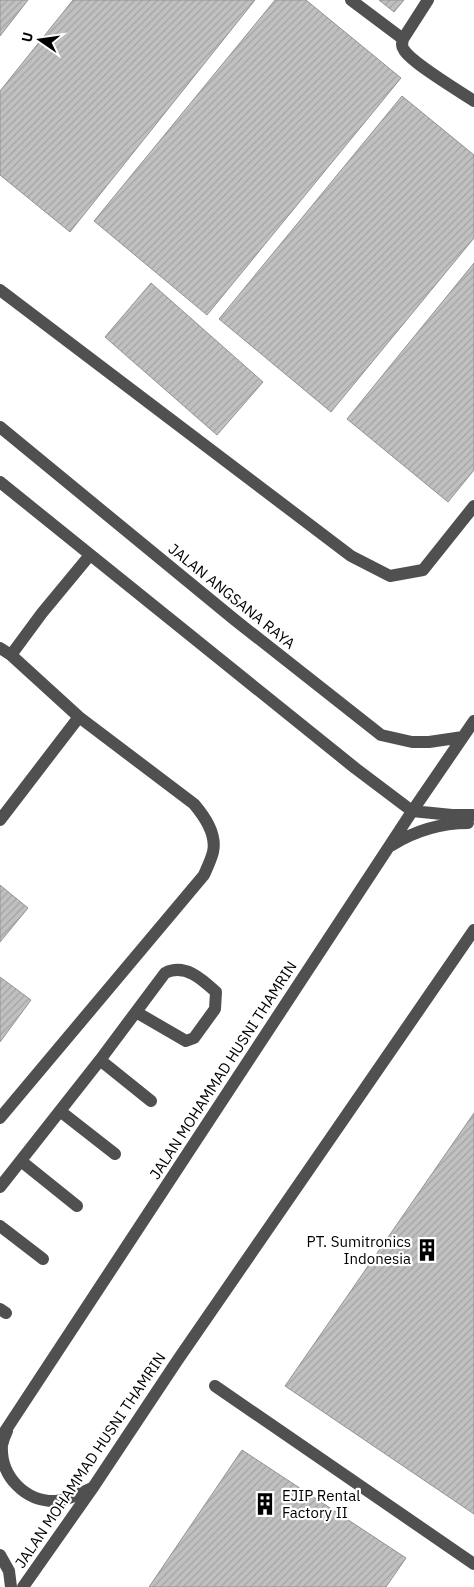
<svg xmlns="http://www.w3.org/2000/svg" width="474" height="1587" font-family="'IBM Plex Sans',sans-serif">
<defs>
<pattern id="building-hatch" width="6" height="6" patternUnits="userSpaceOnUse" patternTransform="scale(1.25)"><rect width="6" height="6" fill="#c0c0c0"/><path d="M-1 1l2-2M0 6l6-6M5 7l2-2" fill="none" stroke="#a3a3a3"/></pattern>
</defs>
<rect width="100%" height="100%" fill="#fff"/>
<path fill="url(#building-hatch)" stroke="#949494" d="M0,0H28L0,36Z
M73,0H255L70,232L0,175V91Z
M275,0H306L401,78L207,315L94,221Z
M379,0H404L394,12Z
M402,96L474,155V238L331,412L219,319Z
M474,263V470L448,502L347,419Z
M151,283L263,382L217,435L105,337Z
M0,885L28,908L0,942Z
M0,977L31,1000L0,1042Z
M474,1113V1514L285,1386Z
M242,1450L406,1558L386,1587H149Z"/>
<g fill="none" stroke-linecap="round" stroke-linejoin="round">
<path stroke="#505050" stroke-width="12" d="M351,0L403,39
M428,0L403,39C402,43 401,46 404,50C412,63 459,91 474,101
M0,290L351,556L390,576L423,570L474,506
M0,427L235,620L381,735L412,742H429L463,737
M0,482L355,768L412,811L452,815H474
M0,648L11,655
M0,820L79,717
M392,845C415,831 441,823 468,823
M100,1060L151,1101
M60,1111L115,1154
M0,1118L204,875C207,868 211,860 213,852C217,834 205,817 194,804L79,717L11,655L42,613L90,555
M21,1161L77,1206
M0,1187L100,1060L165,973C185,963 202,979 216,992L215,1009L194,1038L186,1041L136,1012
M0,1226L43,1259
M0,1309L6,1313
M215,1386L474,1564
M7,1431C5,1435 3,1441 2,1445C0,1477 26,1502 56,1501C69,1500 81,1493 92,1488
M0,1439L413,810L474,721
M0,1555L9,1571L11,1587
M23,1587L94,1486L177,1361L474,930"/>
</g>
<defs>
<symbol id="building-bare" viewBox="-9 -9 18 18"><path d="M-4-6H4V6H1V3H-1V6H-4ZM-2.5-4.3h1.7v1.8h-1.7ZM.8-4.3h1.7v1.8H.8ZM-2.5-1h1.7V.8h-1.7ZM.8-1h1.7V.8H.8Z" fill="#000" stroke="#fff" stroke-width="2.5" paint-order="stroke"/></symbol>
</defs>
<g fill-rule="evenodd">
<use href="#building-bare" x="411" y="1234" width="32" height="32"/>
<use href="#building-bare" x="249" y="1488" width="32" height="32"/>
</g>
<g text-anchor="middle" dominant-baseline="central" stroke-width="4.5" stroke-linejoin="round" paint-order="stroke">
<g font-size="15" fill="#000" stroke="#fff">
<text transform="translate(232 596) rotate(39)">JALAN ANGSANA RAYA</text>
<text transform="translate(223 1070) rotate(-57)">JALAN MOHAMMAD HUSNI THAMRIN</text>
<text transform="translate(90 1460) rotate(-56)">JALAN MOHAMMAD HUSNI THAMRIN</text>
</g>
<g font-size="15" fill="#000" stroke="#fff" text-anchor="end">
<text x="411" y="1241">PT. Sumitronics<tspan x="411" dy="17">Indonesia</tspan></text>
<text x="282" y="1495" text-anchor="start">EJIP Rental<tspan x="282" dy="17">Factory II</tspan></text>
</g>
</g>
<g transform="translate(40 40) rotate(283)" stroke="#ffffff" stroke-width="4" paint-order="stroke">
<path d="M0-4L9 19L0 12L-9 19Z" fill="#000000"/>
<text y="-8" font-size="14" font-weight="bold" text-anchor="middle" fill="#000000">U</text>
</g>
</svg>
